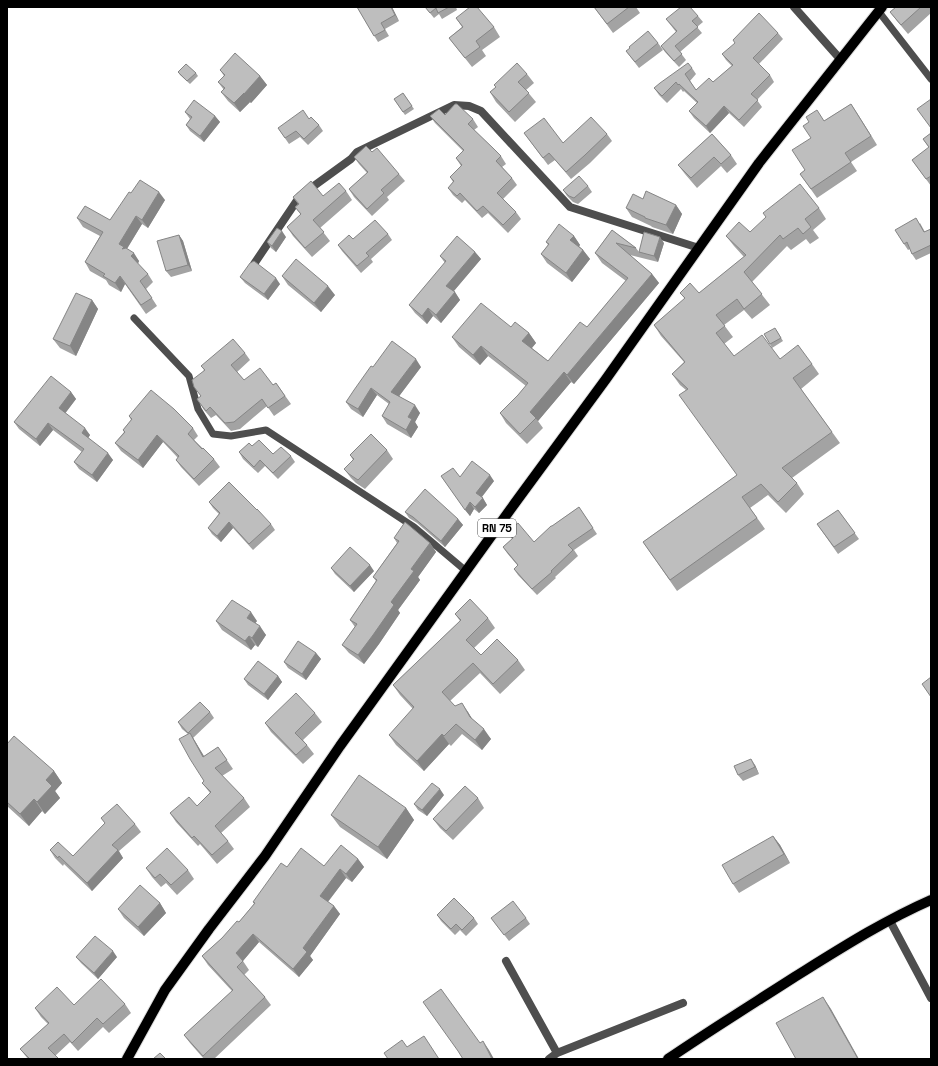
<svg xmlns="http://www.w3.org/2000/svg" width="938" height="1066" font-family="'Space Grotesk',sans-serif">
<rect width="100%" height="100%" fill="#fff"/>
<g fill="none" stroke-linecap="round" stroke-linejoin="round">
<defs>
<path id="primary" d="M127,1059L165,990L209,929L265,856L340,746L515,503L606,379L759,163L882,7
M668,1059C709,1031 751,1005 793,978C838,950 883,921 931,900"/>
</defs>
<use href="#primary" stroke="#dbdbdb" stroke-width="12"/>
<path stroke="#4e4e4e" stroke-width="7" d="M879,12L931,79
M134,318L189,376L198,409L213,434L231,436L266,430L414,527L466,571"/>
<path stroke="#4e4e4e" stroke-width="8" d="M794,7L841,60
M254,264L300,196L351,159L357,152L454,105L469,106L481,111L570,207L699,248
M890,921L931,998
M506,961L557,1053
M549,1059L557,1053L683,1003"/>
<use href="#primary" stroke="#000" stroke-width="10"/>
</g>
<path fill="#a3a3a3" d="M357,7H392L399,21L385,29L389,36L378,42Z
M425,7H456L457,10L442,19L439,14L434,18Z
M594,7H636L640,13L613,33Z
M896,7H931V13L908,34L897,21L890,12Z
M698,16L703,22L697,27L702,33L680,52L686,60L679,67L665,52L661,46L676,32L666,19Z
M456,18L494,27L500,37L482,50L486,56L472,67L449,38L462,27Z
M778,33L783,39L759,64L770,75L774,82L757,100L762,107L744,127L729,113L710,133L694,118L689,111L697,103L684,91L683,92L681,89L667,103L659,95L654,88L692,68L696,74L690,81L696,90L713,82L732,66L726,60L722,54Z
M658,43L663,50L639,68L626,51Z
M220,70L260,76L267,85L251,103L250,102L240,112L228,101L221,92L224,90L218,82L224,76Z
M178,72L196,73L198,76L190,84L180,75Z
M527,74L534,83L526,90L536,102L515,122L496,102L490,92L496,87L494,85Z
M403,93L414,109L405,115L394,99Z
M851,104L877,145L851,162L857,171L817,198L800,174L805,170L811,138L824,121Z
M185,112L215,116L220,122L204,142L190,131L186,125L190,119Z
M430,116L473,119L478,127L474,130L501,156L506,164L502,167L512,178L517,185L503,199L516,212L521,219L508,233L488,213L482,218L465,200L462,203L453,195L448,188L453,182L450,177L461,166L456,158L463,151L435,123Z
M309,119L319,125L323,131L308,145L300,137L289,144L278,128Z
M524,133L563,143L607,134L612,141L590,163L571,179L555,160L548,165Z
M931,133V186L912,160L929,148L923,139Z
M712,134L731,155L737,164L727,173L721,166L697,188L685,174L678,165Z
M372,152L399,174L405,181L387,197L389,200L372,216L354,197L349,189L367,173L359,164L354,157Z
M588,186L592,192L578,204L573,202L567,196L563,190Z
M346,191L352,200L320,228L330,241L312,257L293,236L287,227L301,215L295,207L298,204L293,197L323,196Z
M131,193L165,200L148,228L142,224L127,249L139,261L138,264L148,274L153,282L146,289L157,306L146,314L125,284L121,292L109,285L106,280L90,271L85,262L100,236L83,227L77,218L110,220Z
M643,199L676,205L682,214L673,234L652,227L651,226L632,217L626,208Z
M819,208L826,219L813,230L819,238L810,244L806,239L791,250L787,246L752,282L770,305L752,319L744,310L724,325L733,337L724,344L734,356L780,359L812,364L819,374L801,389L840,443L792,478L797,483L804,494L786,513L768,495L750,508L765,529L677,591L643,542L737,475L686,390L680,385L672,374L684,362L661,336L654,325L685,299L680,293H699L744,257L734,246L726,236L750,232Z
M920,223L925,232L931,229V253L916,260L912,254L910,249L908,250L904,244Z
M612,230L636,248L639,252L664,243L658,262L630,255L652,274L659,283L574,384L571,382L538,421L543,428L527,444L506,423L500,413L518,395L526,386L488,356L480,365L459,347L452,337L511,327L529,333L536,343L532,348L548,361L587,327L626,281L602,263L595,253Z
M388,234L392,240L371,259L373,262L361,273L342,251L338,245L353,239Z
M179,235L183,241L192,271L171,277L166,271Z
M574,236L580,245L579,246L583,250L590,259L572,282L547,263L541,254L548,245L546,242Z
M286,237L276,252L271,248L267,242Z
M475,252L481,259L454,291L460,300L441,323L433,316L427,324L415,313L409,305L445,263L440,256Z
M282,276L335,295L321,312L288,285Z
M240,277L280,284L268,300L245,283Z
M92,300L98,309L76,356L60,348L53,339Z
M777,331L783,341L772,348L770,344Z
M245,353L250,360L237,372L244,380L273,385L276,383L291,404L274,416L267,406L240,429L231,431L216,415L211,418L204,410L197,399L201,396L194,387L204,370L201,366Z
M373,367H421L399,396L420,413L415,422L418,427L411,438L387,424L382,416L389,404L377,395L363,417L351,409L346,402Z
M71,392L76,399L65,413L90,435L88,438L113,460L97,482L79,469L74,462L82,452L53,430L40,446L19,429L14,422Z
M129,416L193,428L198,436L194,440L214,459L220,467L199,486L181,467L176,460L178,458L163,442L143,468L121,451L115,443L124,432L123,430L131,420Z
M252,446L273,454L291,456L295,462L278,479L265,466L258,473L243,459L239,452Z
M387,450L393,459L365,489L356,483L351,478L344,469L353,460L350,455Z
M441,476L494,481L482,497L487,505L479,513L474,509L470,516Z
M209,502L271,524L275,530L253,550L233,528L221,542L212,534L208,528L219,514L213,508Z
M579,507L597,534L574,550L578,556L555,577L556,578L537,595L518,575L514,569L518,566L507,553L503,547L512,539L507,532L534,542L552,526Z
M838,510L859,539L838,554L817,524Z
M405,512L458,519L463,525L445,547L417,523L409,518Z
M394,538L430,543L436,552L418,577L420,580L398,610L400,613L379,644L364,664L349,653L342,645L355,627L350,620L376,581L373,577L397,543Z
M331,568L374,571L354,592L335,574Z
M455,614L488,618L495,628L474,648L481,655L518,660L525,670L500,694L480,673L450,701L455,706L468,712L472,719L491,739L482,750L462,734L451,746L449,744L424,771L396,745L389,735L413,709L400,695L393,685L460,621Z
M216,621H257L255,623L266,635L258,647L255,645L251,650L222,630Z
M316,653L321,659L306,680L288,668L284,662Z
M278,676L282,682L268,700L248,685L244,679Z
M210,712L214,718L193,738L204,756L218,747L233,769L222,776L244,798L250,807L221,833L228,841L234,849L217,864L200,844L198,846L176,822L170,813L197,806L210,793L202,783L204,781L188,734L182,729L178,722Z
M315,713L322,722L303,740L307,745L314,754L303,764L271,732L265,723Z
M7,744L54,771L62,783L55,791L60,798L45,814L42,811L29,826L7,806Z
M755,765L759,774L743,781L738,775Z
M444,795L427,816L418,810L414,804Z
M478,798L484,808L453,840L440,828L433,819Z
M406,808L414,820L387,859L340,827L331,815Z
M101,818L135,824L141,832L119,851L123,858L92,891L64,864L63,866L55,858L50,850L73,856L105,823Z
M773,836L780,845L790,863L739,893L733,884Z
M358,859L364,867L352,882L346,878L328,902L334,906L340,914L310,956L313,960L299,977L259,942L243,961L249,970L244,975L265,997L271,1005L214,1059H204L190,1043L184,1035L232,991L208,965L202,956L222,938L239,922L254,904L253,902L287,867L324,866Z
M146,868L188,870L194,879L177,895L166,883L161,887L152,877Z
M160,903L166,913L144,936L124,918L118,909Z
M437,915L474,918L478,924L466,936L460,930L455,935L441,921Z
M491,918H526L530,924L509,941Z
M76,957H117L98,979L81,963Z
M125,1004L131,1013L109,1033L103,1027L78,1051L70,1042L55,1056L58,1059H28L20,1049L48,1024L41,1017L35,1008Z"/>
<path fill="#858585" d="M391,7H392L399,21L395,15Z
M260,76L267,85L251,103L244,94Z
M244,93L250,102L240,112L234,103Z
M851,104L857,113L877,145L871,136Z
M724,106L729,113L710,133L706,126Z
M215,116L220,122L204,142L200,136Z
M159,192L165,200L148,228L142,220Z
M676,205L682,214L673,234L666,225Z
M136,216L142,224L126,250L128,258L119,244Z
M282,231L286,237L276,252L272,246Z
M179,235L183,241L192,271L188,265Z
M574,236L580,245L577,249L570,240Z
M660,237L664,243L658,262L654,256Z
M583,250L590,259L572,282L566,273Z
M475,252L481,259L452,293L446,286Z
M134,253L139,261L137,265L131,256Z
M652,274L659,283L574,384L567,375Z
M120,276L125,284L121,292L115,283Z
M276,278L280,284L268,300L264,294Z
M328,286L335,295L321,312L314,303Z
M455,292L460,300L441,323L436,315Z
M92,300L98,309L76,356L70,346Z
M428,308L433,316L427,324L422,316Z
M529,333L536,343L529,351L522,341Z
M481,346L488,356L480,365L473,355Z
M416,359L421,367L397,399L391,392Z
M564,372L571,382L538,421L530,412Z
M371,388L377,395L363,417L358,409Z
M71,392L76,399L64,415L59,408Z
M415,405L420,413L415,422L418,427L411,438L406,430L408,417Z
M48,423L53,430L40,446L36,439Z
M85,428L90,435L87,440L82,433Z
M157,435L163,442L143,468L138,460Z
M108,453L113,460L97,482L92,475Z
M490,475L494,481L480,499L476,493Z
M483,498L487,505L479,513L475,507Z
M470,502L474,509L470,516L465,510Z
M458,519L463,525L445,547L441,541Z
M229,522L233,528L221,542L217,536Z
M430,543L436,552L418,577L420,580L398,610L400,613L379,644L373,635L391,602L411,569Z
M370,565L374,571L354,592L350,586Z
M251,612L257,621L253,626L247,618Z
M260,626L266,635L258,647L252,638Z
M373,635L379,644L364,664L358,655Z
M249,636L255,645L251,650L245,641Z
M316,653L321,659L306,680L302,674Z
M278,676L282,682L268,700L264,694Z
M462,703L468,712L477,727L470,717Z
M484,729L491,739L482,750L475,740Z
M190,733L195,741L209,765L203,757Z
M442,734L449,744L424,771L417,761Z
M751,759L755,765L759,774L755,767Z
M54,771L62,783L55,791L60,798L45,814L37,802L46,780Z
M440,789L444,795L427,816L422,810Z
M34,799L42,811L29,826L20,814Z
M406,808L414,820L387,859L378,847Z
M773,836L780,845L790,863L784,854Z
M118,850L123,858L92,891L87,883Z
M358,859L364,867L352,882L346,874Z
M340,869L346,878L326,904L320,896Z
M160,903L166,913L144,936L138,927Z
M334,906L340,914L310,956L313,960L299,977L293,969L303,948Z
M253,934L259,942L242,962L236,953Z
M113,951L117,957L98,979L94,973Z
M823,997L831,1009L859,1059H858Z
M483,1041L489,1050L494,1059H492Z"/>
<path fill="#bebebe" stroke="#858585" d="M357,7H391L395,15L381,23L385,30L374,36Z
M425,7H449L438,13L436,8L430,13Z
M470,7H477L494,27L476,41L480,47L465,58L449,38L463,27L456,18Z
M594,7H629L607,24Z
M681,7H690L698,16L692,21L698,27L675,46L682,54L674,61L661,46L677,31L666,19Z
M896,7H921L901,25L890,12Z
M759,13L778,33L753,58L770,75L751,94L758,100L739,120L724,106L706,126L689,111L698,102L679,84L678,85L676,82L662,96L654,88L660,83L688,63L692,68L685,74L696,90L709,78L713,82L733,65L722,54L735,43L733,40Z
M648,31L658,43L635,62L626,51L630,48L629,47Z
M235,53L260,76L244,94V93L234,103L221,92L225,88L218,82L225,75L220,70Z
M517,63L527,74L518,82L529,93L509,112L490,92L496,87L494,85Z
M186,64L196,73L187,81L178,72Z
M403,93L412,106L403,112L394,99Z
M931,99V128L917,109Z
M194,100L215,116L200,136L186,125L192,117L185,112Z
M455,104H457L473,119L468,124L494,149L501,156L496,161L512,178L497,193L516,212L503,225L483,206L477,211L460,193L457,196L448,188L454,181L450,177L462,165L456,158L464,150L430,116L439,109L445,115Z
M851,104L871,136L845,153L851,162L811,189L800,174L805,170L792,150L811,138L803,126L809,122L806,117L817,110L824,121Z
M303,110L309,119L311,117L319,125L304,139L296,131L285,138L278,128Z
M591,117L607,134L585,155L566,172L549,153L543,158L524,133L544,118L563,143Z
M931,133V176L926,179L912,160L929,147L923,139Z
M712,134L731,155L721,164L714,157L691,178L678,165Z
M366,146L372,152L377,148L399,174L381,190L384,193L367,209L349,189L368,172L354,157Z
M579,176L588,186L574,198L569,196L563,190Z
M140,180L159,192L142,220L136,216L119,244L124,247L122,249L126,248L134,253L131,256L148,274L140,281L152,298L141,305L120,276L115,283L103,276L105,274L85,262L103,232L77,218L85,206L110,220L129,192L131,193Z
M311,181L323,196L339,183L346,191L313,220L324,232L305,248L287,227L301,214L295,207L299,204L293,197Z
M800,184L819,208L805,219L811,227L803,234L798,228L783,239L780,235L744,272L762,294L744,309L737,299L716,315L725,326L716,333L734,356L762,335L780,359L798,345L812,364L793,378L832,432L782,468L797,483L778,502L761,484L742,497L757,518L670,580L643,542L737,475L679,395L688,389L672,374L685,362L654,325L685,298L680,293L690,283L699,293L746,255L726,236L739,222L750,232L766,217L763,213Z
M646,191L676,205L666,225L645,218V217L626,208L633,194L643,199Z
M916,218L924,232L931,229V245L912,254L907,242L904,244L895,230Z
M375,220L388,234L366,253L369,256L357,266L338,245L349,235L353,239Z
M559,224L574,236L570,240L583,250L566,273L541,254L549,244L546,242Z
M277,228L282,231L272,246L267,242Z
M612,230L636,248L616,243L652,274L567,375L564,372L530,412L536,418L520,434L500,413L518,395L528,383L481,346L473,355L452,337L481,303L511,327L515,322L529,333L522,341L548,361L580,322L587,327L628,278L595,253Z
M644,232L660,237L654,256L639,252Z
M179,235L188,265L166,271L157,241Z
M457,236L475,252L446,286L455,292L436,315L428,308L422,316L409,305L446,261L440,256Z
M296,259L328,286L314,303L282,276Z
M254,261L276,278L264,294L240,277L250,263Z
M76,293L92,300L70,346L53,339Z
M775,328L781,338L770,344L764,334Z
M233,339L245,353L231,365L244,380L260,368L273,385L276,383L285,396L268,408L262,399L234,422L225,423L210,407L206,411L199,402L197,399L201,396L194,387L192,380L205,370L201,366Z
M392,341L416,359L391,392L415,405L408,417L412,419L406,430L382,416L390,402L371,388L358,409L346,402L354,390L371,366L373,367Z
M51,376L71,392L59,408L85,428L82,433L108,453L92,475L74,462L84,449L48,423L36,439L14,422Z
M151,390L174,409L193,428L188,434L202,449L203,448L214,459L194,479L176,460L179,456L157,435L138,460L115,443L125,432L123,430L132,419L129,416Z
M371,434L387,450L358,480L349,474L344,469L354,459L350,455Z
M259,440L273,454L281,447L291,456L273,473L260,460L254,467L239,452L249,443L252,446Z
M472,461L490,475L476,493L483,498L475,507L470,502L465,510L441,476L453,468L460,477Z
M229,482L257,510V509L271,524L249,544L229,522L217,536L208,528L220,513L209,502Z
M425,489L458,519L441,541L413,517L405,512Z
M579,507L593,528L568,545L573,550L551,571L552,572L532,589L514,569L518,565L503,547L513,538L507,532L518,523L534,542L551,526H552Z
M838,510L855,533L834,547L817,524Z
M405,522L430,543L411,569L414,571L391,602L394,605L373,635L358,655L342,645L357,624L350,620L377,580L373,577L399,541L394,538Z
M350,547L370,565L350,586L331,568Z
M470,599L488,618L466,640L481,655L497,639L518,660L493,684L473,663L442,692L455,706L462,703L470,717L484,729L475,740L456,724L444,736L442,734L417,761L389,735L414,707L393,685L461,620L455,614Z
M232,600L251,612L247,618L260,626L252,638L249,636L245,641L216,621Z
M298,641L316,653L302,674L284,662Z
M258,661L278,676L264,694L244,679Z
M931,677V697L922,684Z
M296,693L315,713L295,733L307,745L296,755L265,723Z
M200,702L210,712L188,733L178,722Z
M190,733L203,757L218,747L227,760L215,768L244,798L215,826L228,841L212,855L194,836L192,838L170,813L189,797L197,806L211,792L202,783L204,781L190,759L179,739Z
M14,736L54,771L46,780L52,786L37,802L34,799L20,814L7,802V744Z
M751,759L755,767L738,775L734,766Z
M359,775L406,808L378,847L331,815Z
M432,783L440,789L422,810L414,804Z
M465,786L478,798L446,831L433,819Z
M117,804L135,824L112,845L118,850L87,883L59,856L58,858L50,850L58,842L73,856L105,823L101,818Z
M773,836L784,854L733,884L722,865Z
M341,845L358,859L346,874L340,869L320,896L334,906L303,948L307,952L293,969L253,934L236,953L243,961L237,967L265,997L203,1056L184,1035L233,990L202,956L222,938L237,921L239,922L255,903L253,902L281,863L287,867L301,848L324,866Z
M167,848L188,870L171,885L160,874L155,878L146,868Z
M140,885L160,903L138,927L118,909Z
M454,898L474,918L462,930L456,924L451,929L437,915Z
M513,901L526,918L504,935L491,918Z
M95,936L113,951L94,973L76,957Z
M101,979L125,1004L103,1024L97,1018L72,1043L64,1034L48,1048L58,1058L57,1059H30L20,1049L49,1023L35,1008L57,987L74,1005Z
M441,989L480,1043L483,1041L492,1059H463L458,1051L423,1002Z
M823,997L858,1059H796L776,1023Z
M424,1036L439,1059H388L384,1053L402,1040L407,1047Z
M160,1053L166,1059H153Z"/>
<g text-anchor="middle" dominant-baseline="central" stroke-width="3" stroke-linejoin="round" paint-order="stroke">
<rect fill="#fff" stroke="#4c4c4c" stroke-width="1" x="478" y="519" width="38" height="18" rx="3"/>
<g font-size="11" font-weight="bold" fill="#000">
<text x="497" y="528">RN 75</text>
</g>
</g>
<rect width="938" height="1066" fill="none" stroke="#000000" stroke-width="16"/>
</svg>
